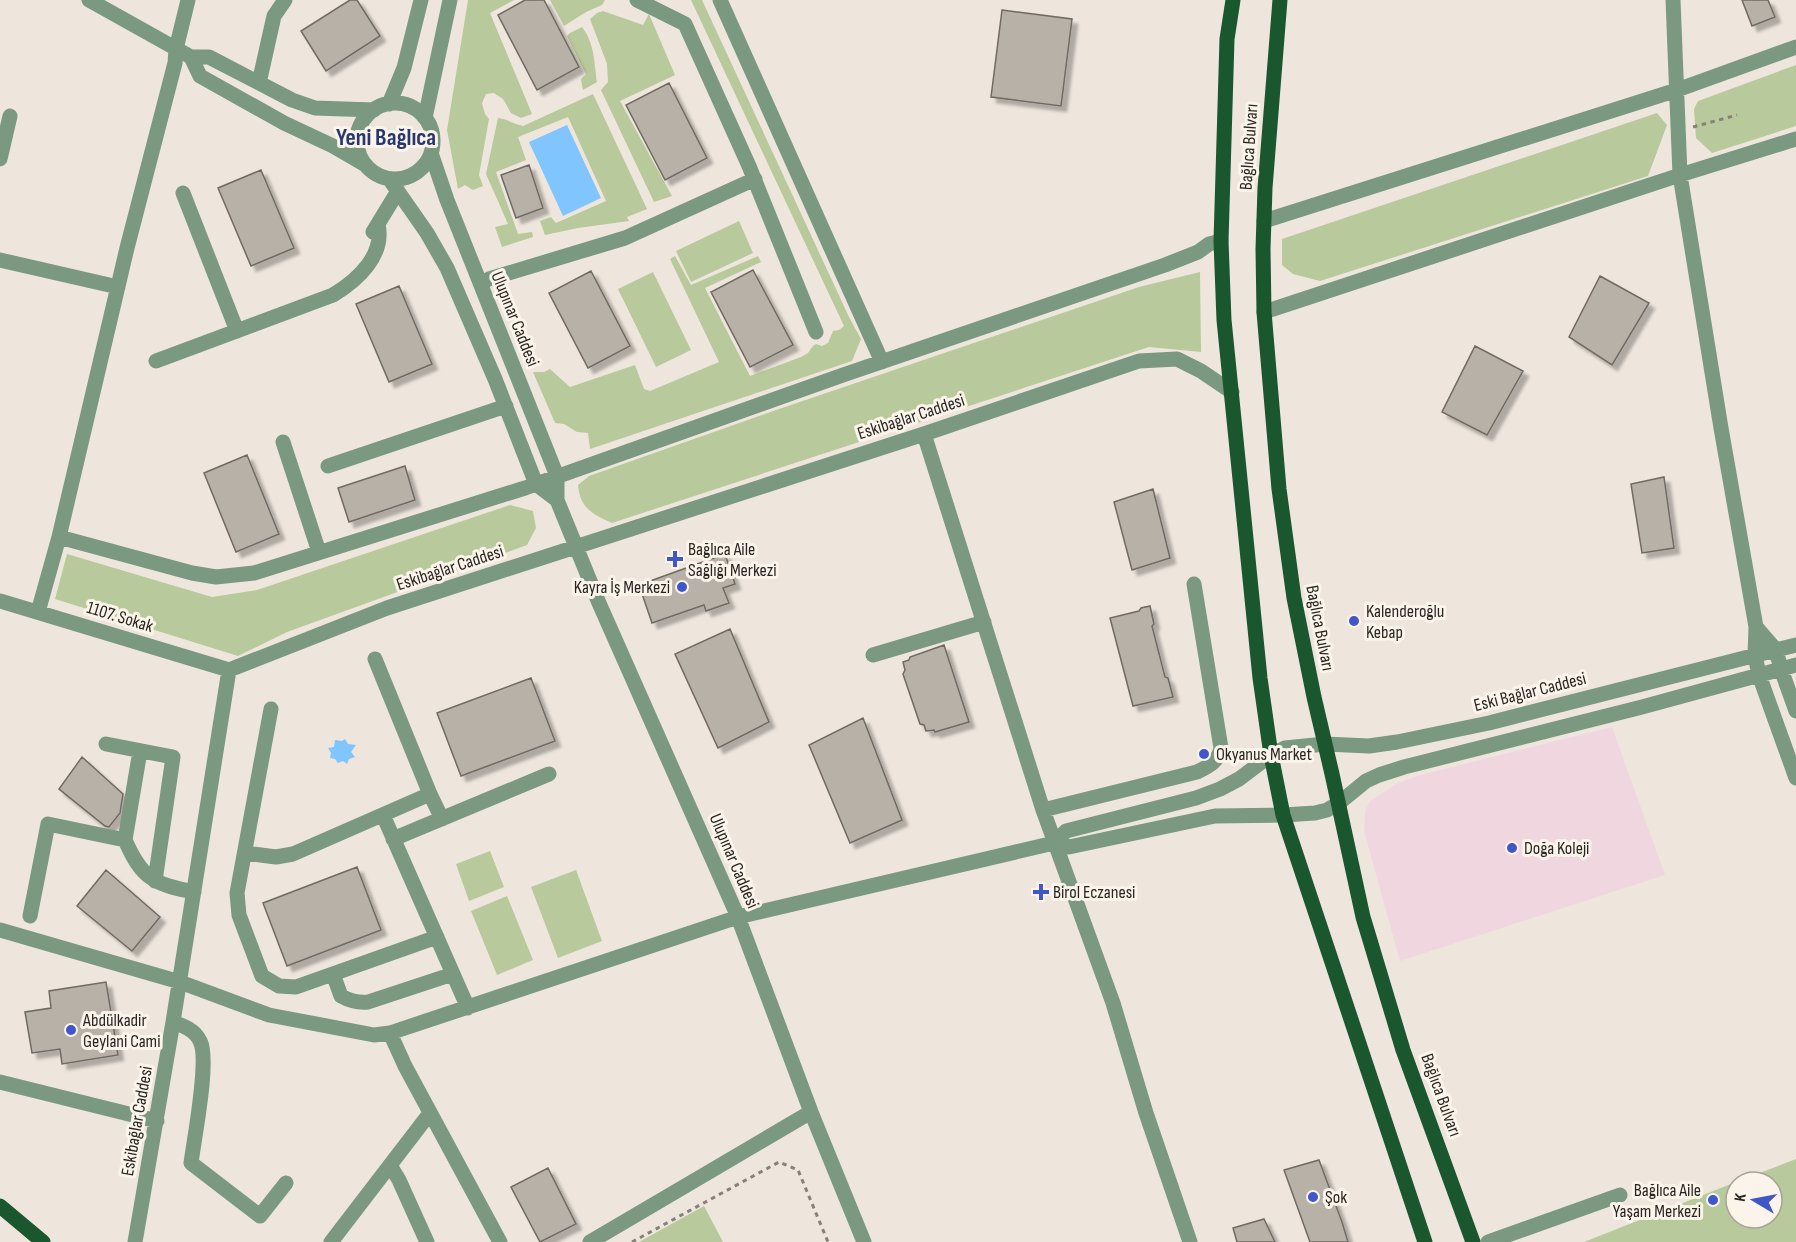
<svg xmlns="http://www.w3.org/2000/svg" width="1796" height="1242" font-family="'Sofia Sans Condensed',sans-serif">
<defs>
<filter id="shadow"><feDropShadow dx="5.5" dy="5.5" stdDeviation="1.5" flood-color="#0004"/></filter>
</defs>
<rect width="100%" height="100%" fill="#eee6dd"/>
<path fill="#efd6df" d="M1612,727L1665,875L1400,961L1364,831L1365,812L1370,801L1398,783L1417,776Z"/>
<path fill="#b8c99b" d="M468,0H514L490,13L532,114L521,118L511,113L503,99L494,93L486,94L482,103L485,114L489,119L479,175L483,186L473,190L465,185L458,189L447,130Z
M550,0H605L602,5L586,12L564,26Z
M691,0H702L849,317L861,339L852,361L590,449L588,433L577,432L564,424L555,423L533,372H544L550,369L570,387L635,365L644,389L650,391L719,362L670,259L675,256L691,285L758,256L761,262L705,288L750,376L801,357L808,353L813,346L816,344L822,346L828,343L833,331L839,330L844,326Z
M603,11L643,25L649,14L675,75L620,101L672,196L654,202L601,90L608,82L607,64L590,19L597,13Z
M582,27C595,44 594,63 597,82L583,90L581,79L586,74L567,36L570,33Z
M1796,65V126L1712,153L1696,138L1694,109L1698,101Z
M593,94L647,209L627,217L629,221L578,228L545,235L540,221L551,217L556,223L606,201L568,117L518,137L526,160L496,172L518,234L532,232L533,237L502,247L495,227L508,224L486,174L498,118C507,119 514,124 523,126Z
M1657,113L1667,125L1648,176L1320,281L1293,274L1282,265V239Z
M739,221L753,253L691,282L676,251Z
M653,272L691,350L656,367L618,289Z
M1200,272L1201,352L1149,347L612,523C592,514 580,508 578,485L589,476L779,409L1139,287Z
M510,505L533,511L536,528L527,545L287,632L238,656L55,599L67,554L212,597L257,590Z
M490,851L504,887L469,901L456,864Z
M576,870L602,941L558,958L531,887Z
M507,896L533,960L497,975L471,911Z
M1796,1159V1242H1584L1736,1182V1218H1772V1182H1736Z
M704,1206L723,1242H639Z"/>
<path fill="#80c5fe" d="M567,125L601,198L563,216L529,142Z
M345,739L348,744L356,745L351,752L355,757L349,759L347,764L343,761L338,763L335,759L330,758L331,753L328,748L334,747L335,740L342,741Z"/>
<path fill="#b8b1a8" stroke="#716a62" stroke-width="1.5" filter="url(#shadow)" d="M350,0H357L380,36L326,71L301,31Z
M525,0H544L579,67L537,90L498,15Z
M1742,0H1768L1775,17L1752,26Z
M1002,10L1072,19L1061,106L991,97Z
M669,83L707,158L665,180L626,105Z
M529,165L543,208L516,218L501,175Z
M261,170L294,248L251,266L218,188Z
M753,270L793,345L750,367L711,292Z
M591,271L630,346L588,368L549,293Z
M1600,276L1649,303L1612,365L1569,337Z
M399,286L432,364L389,382L356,304Z
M1475,346L1523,371L1487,435L1442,412Z
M247,455L279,534L236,552L204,473Z
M405,466L415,500L349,522L338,488Z
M1664,477L1674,548L1642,553L1631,484Z
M1153,489L1170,558L1132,570L1114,502Z
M725,554L735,584L723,588L729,603L706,611L704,605L652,623L639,585Z
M1150,606L1154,624L1152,626L1165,677L1168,678L1173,697L1133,706L1110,618L1139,611L1141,608Z
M730,629L769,722L718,748L675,654Z
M944,645L969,722L935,732L934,730L926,731L924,725L920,724L903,674L905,670L903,662L909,660L910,657Z
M531,678L555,741L461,776L437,713Z
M863,718L902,820L850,843L809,745Z
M82,757L123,794L120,813L109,827L105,826L59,789Z
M357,867L381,930L287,966L263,903Z
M106,870L160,917L132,951L77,906Z
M106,982L118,1055L62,1064L60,1049L32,1053L25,1012L51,1008L49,991Z
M1319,1160L1342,1222L1348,1242H1310L1284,1170Z
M548,1168L576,1224L540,1242L511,1187Z
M1264,1219L1275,1242H1237L1233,1228Z"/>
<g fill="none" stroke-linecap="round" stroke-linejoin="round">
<path stroke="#87817b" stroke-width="3" stroke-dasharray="4.5 4.5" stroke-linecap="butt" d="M1693,127L1737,115
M632,1242L779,1162L798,1170L828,1242"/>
<path stroke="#7b9881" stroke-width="15" d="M89,0L191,57H209L292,100L315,108L374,110
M637,0L685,24L749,166L816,332
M720,0L882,362
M1673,0L1680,175L1721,428L1756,627L1755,655L1759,675L1796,778
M191,57L200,76L284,123L333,146L364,164
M259,83L274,16L285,0
M357 141a38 38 0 1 1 76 0a38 38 0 1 1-76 0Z
M389,104L404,68L421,0
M425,118L450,0
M431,153L447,200L557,476V500L599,603L738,917L811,1112L864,1242
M0,159L10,116
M390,180L427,233L447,268L495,379L536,484L557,500
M183,193L237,331
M1264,221L1677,90L1796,47
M373,232L398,191
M0,260L118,287
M480,283L489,279L625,238L755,179
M1264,312L1680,175L1796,139
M156,361L333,295C358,280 385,255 378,224
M924,434L1043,810L1113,1003L1146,1113L1190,1242
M283,442L319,552
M328,466L506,406
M59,537L192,573L216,577L254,573L525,488L843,375L1165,265L1198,252L1209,244L1221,241
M0,601L229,670
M38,612L59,537L127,248L175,63L176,49L188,0
M1756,627L1776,650L1781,669L1796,711
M873,655L984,622
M375,659L430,794L442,819
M271,709L237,893L239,915L262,976L279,986L296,987L437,937
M106,744L173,757L155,881
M1043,810L1197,772C1209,766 1218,762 1221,748L1194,584
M383,815L468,1008
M393,839L549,774
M125,840L140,751
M1054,843L1066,831L1196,798L1220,789L1239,779L1271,755L1285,748L1325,744L1369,746L1397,742L1489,723L1796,645
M245,853L276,857L293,854L430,794
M30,916L48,824L125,840C142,879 154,884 194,892
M0,930L180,982L269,1015L374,1035L390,1033L738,917L1054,843L1069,847L1215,816L1283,815L1315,813L1327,810L1339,803L1366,781L1379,775L1404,767L1642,707L1796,665
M333,974L341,996C350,1001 357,1003 368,1002L453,974
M173,1022C184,1026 195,1030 200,1041C210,1059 194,1139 191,1163L260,1216L286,1183
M390,1033L405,1066L500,1242
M0,1082L157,1121
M390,1165L399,1180L427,1242
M135,1242L173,1022L229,670L387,608L924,434L1139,361L1177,359L1201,371L1232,392
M331,1242L430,1113
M590,1242L811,1112
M1488,1242L1620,1195"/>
<path stroke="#1a562e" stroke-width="15" d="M1233,0L1227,39L1221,241L1224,320L1260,678L1271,755L1283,815L1425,1242
M1280,0L1265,188L1263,249L1264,312L1279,489L1294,598L1314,697L1332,774L1363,917L1403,1050L1473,1242
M0,1206L43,1242"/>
</g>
<g fill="#4056c9" stroke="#fbf4ea" stroke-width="2">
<path d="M672 550h6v6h6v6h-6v6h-6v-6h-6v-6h6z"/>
<circle cx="682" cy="587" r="6"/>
<circle cx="1354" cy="621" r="6"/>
<circle cx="1204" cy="754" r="6"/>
<circle cx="1512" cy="848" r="6"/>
<path d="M1038 883h6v6h6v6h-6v6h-6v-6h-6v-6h6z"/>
<circle cx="71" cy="1030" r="6"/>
<circle cx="1313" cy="1197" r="6"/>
<circle cx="1713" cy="1200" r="6"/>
</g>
<g text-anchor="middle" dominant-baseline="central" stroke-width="6" stroke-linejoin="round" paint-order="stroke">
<g font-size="18" fill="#292622" stroke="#fbf4ea">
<text transform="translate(1249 147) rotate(-86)">Bağlıca Bulvarı</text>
<text transform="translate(515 319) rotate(68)">Ulupınar Caddesi</text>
<text transform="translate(911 417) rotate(-18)">Eskibağlar Caddesi</text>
<text transform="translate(450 568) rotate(-18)">Eskibağlar Caddesi</text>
<text transform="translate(120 617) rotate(17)">1107. Sokak</text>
<text transform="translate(1320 628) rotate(79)">Bağlıca Bulvarı</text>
<text transform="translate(1530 692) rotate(-14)">Eski Bağlar Caddesi</text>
<text transform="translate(734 861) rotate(67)">Ulupınar Caddesi</text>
<text transform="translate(1441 1095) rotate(70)">Bağlıca Bulvarı</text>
<text transform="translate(137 1121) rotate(-80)">Eskibağlar Caddesi</text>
</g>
<g font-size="18" fill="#292622" stroke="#fbf4ea" text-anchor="start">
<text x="688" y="549">Bağlıca Aile<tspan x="688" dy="21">Sağlığı Merkezi</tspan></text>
<text x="670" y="587" text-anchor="end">Kayra İş Merkezi</text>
<text x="1366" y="611">Kalenderoğlu<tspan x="1366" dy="21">Kebap</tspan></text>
<text x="1216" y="754">Okyanus Market</text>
<text x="1524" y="848">Doğa Koleji</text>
<text x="1053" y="892">Birol Eczanesi</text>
<text x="83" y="1020">Abdülkadir<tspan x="83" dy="21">Geylani Cami</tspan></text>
<text x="1701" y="1190" text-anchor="end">Bağlıca Aile<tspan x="1701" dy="21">Yaşam Merkezi</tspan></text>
<text x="1325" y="1197">Şok</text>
</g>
<g font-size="24" font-weight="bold" fill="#293771" stroke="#fbf4ea">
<text x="386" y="137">Yeni Bağlıca</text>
</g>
</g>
<g transform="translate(1754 1200) rotate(280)"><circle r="28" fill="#fbf4ea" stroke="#a7a29a" stroke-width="1.5"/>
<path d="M0-4.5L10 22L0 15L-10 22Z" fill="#4056c9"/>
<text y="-9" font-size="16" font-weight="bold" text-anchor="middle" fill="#292622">K</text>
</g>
</svg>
